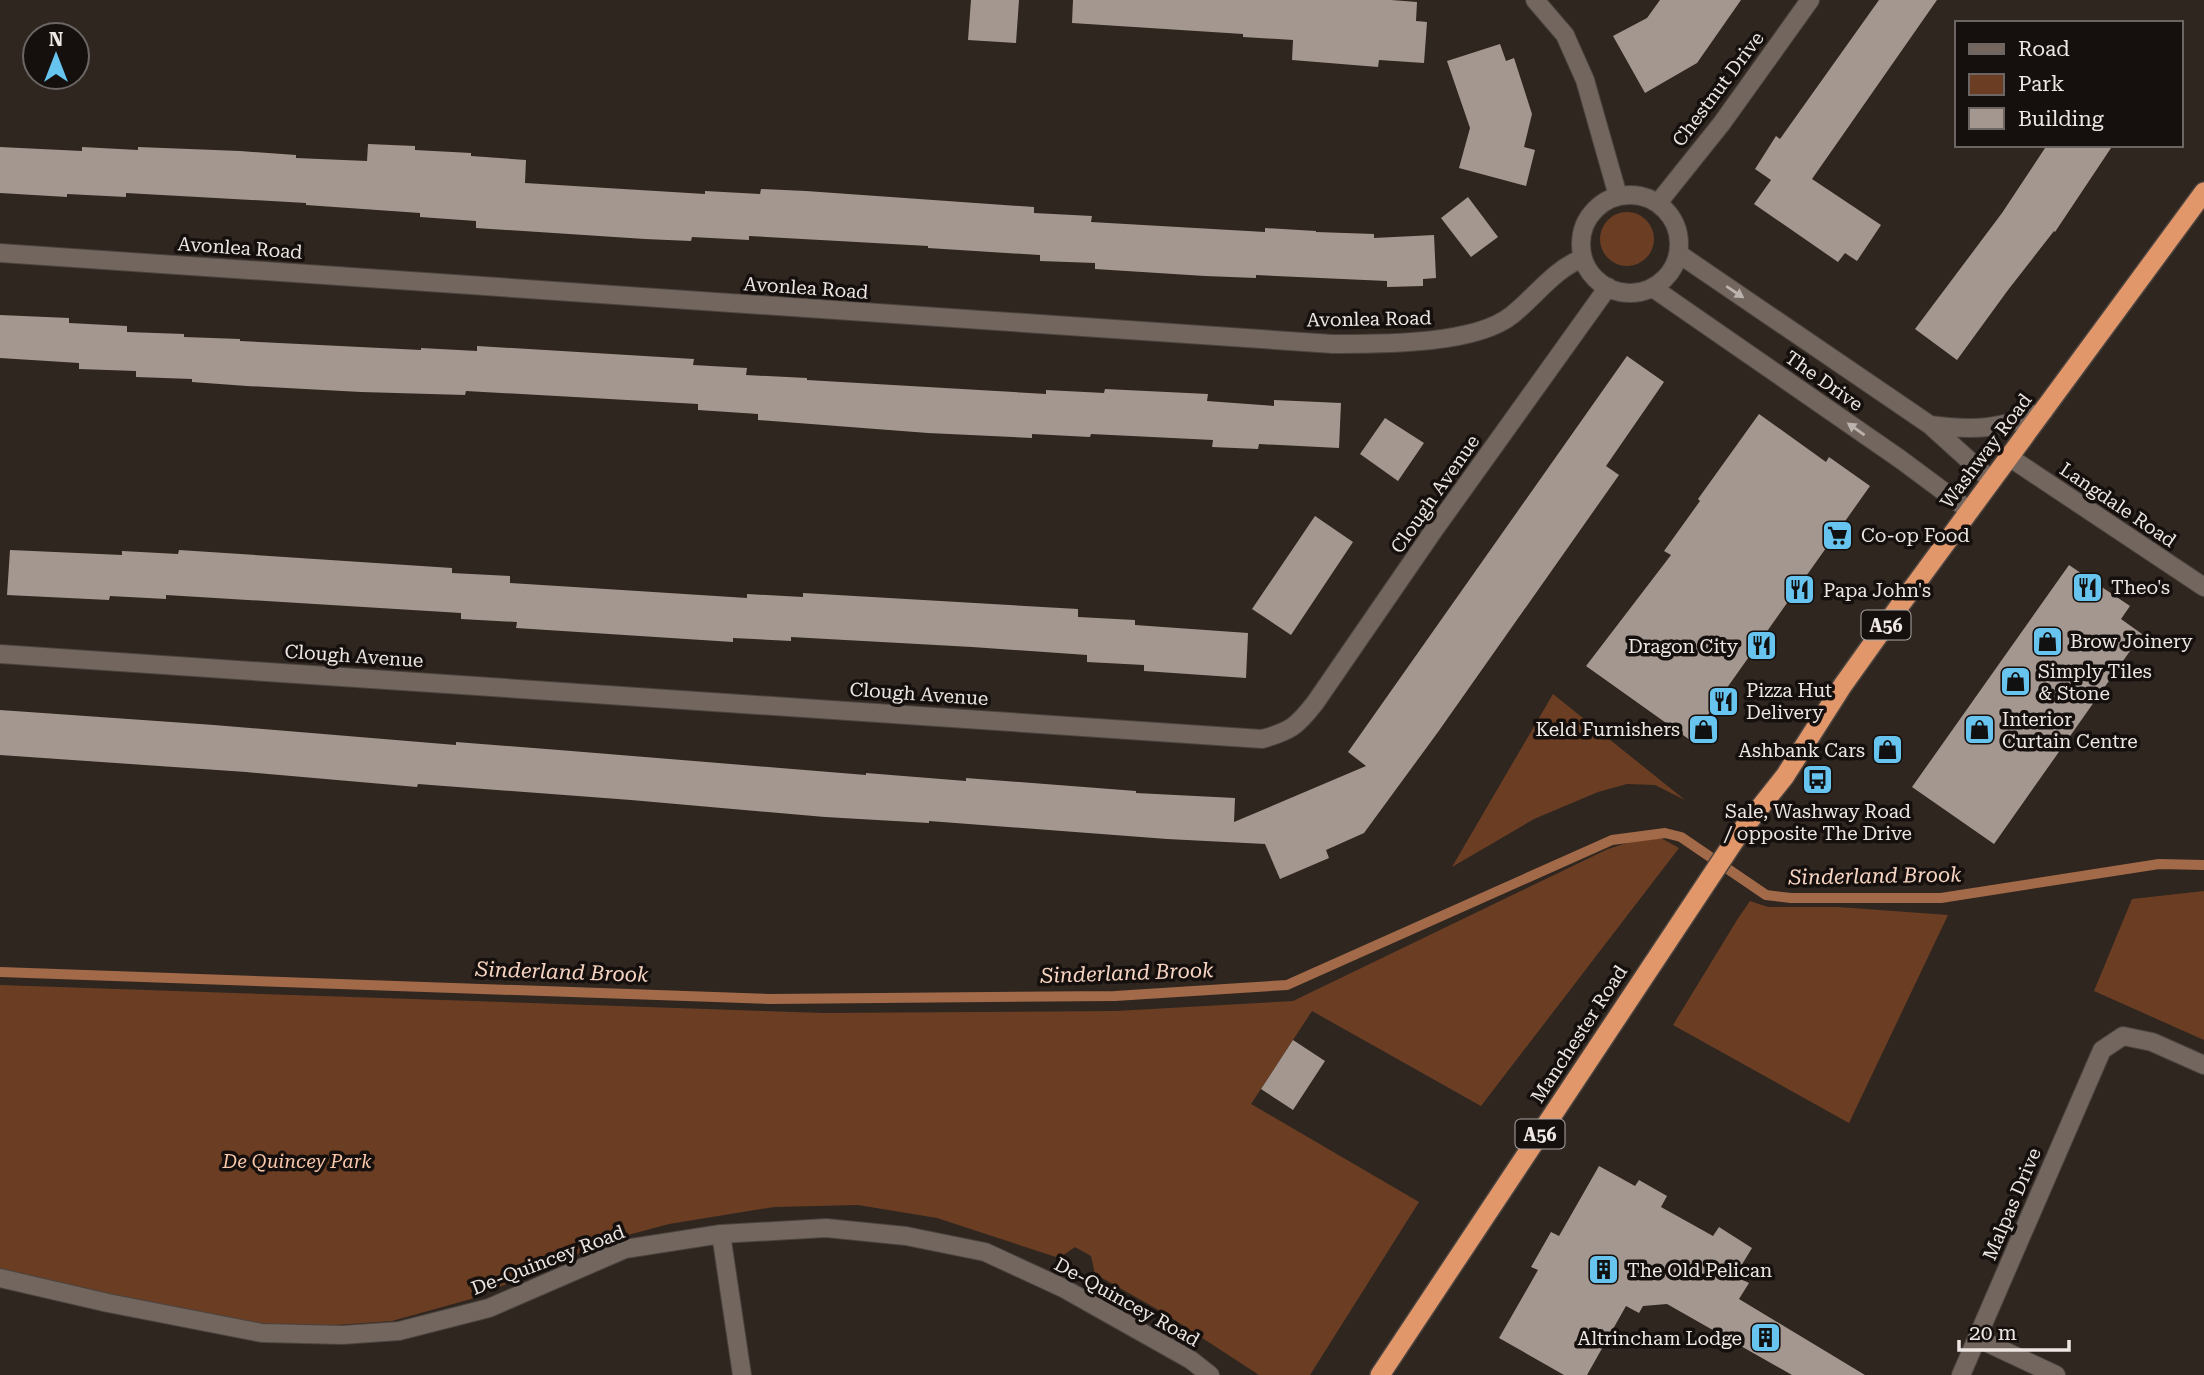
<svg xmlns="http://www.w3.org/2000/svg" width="2204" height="1375" font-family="'Roboto Serif',serif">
<rect width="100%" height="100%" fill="#302620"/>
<path fill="#6b3e23" d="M1600 239a27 27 0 1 1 54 0a27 27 0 1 1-54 0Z
M1553,694L1685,800L1655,785L1627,784L1598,792L1534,819L1452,867Z
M1661,838L1679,848L1481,1106L1312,1011L1251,1104L1419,1202L1310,1375H1259L1164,1313L1095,1274L1091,1256L1075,1247L1059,1258L937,1218L858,1205L774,1207L669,1224L613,1239L471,1299L392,1321L309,1327L235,1321L0,1272V985L824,1013L1116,1011L1293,1001L1608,849L1630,842Z
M2204,891V1040L2094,991L2132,899Z
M1750,901L1768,907H1838L1948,915L1849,1123L1673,1025L1737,920Z"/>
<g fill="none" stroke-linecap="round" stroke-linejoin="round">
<path stroke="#a36a49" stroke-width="10" d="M0,972L770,999L1115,996L1287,985L1612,840L1665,833L1681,837L1766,895L1791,898H1941L2159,864L2204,865"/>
</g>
<path fill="#a49790" d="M971,0H1019L1016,43L968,40Z
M1073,0H1391L1417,2L1416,21L1427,22L1424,63L1379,60L1378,67L1292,60L1293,40L1243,37V34L1072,23Z
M1660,0H1741L1697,63L1645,93L1613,36L1647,18Z
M1879,0H1937L1812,179L1881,225L1857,261L1845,253L1838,262L1754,204L1771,180L1755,169L1776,136L1780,139Z
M1500,44L1506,61L1514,58L1532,114L1524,147L1535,150L1526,186L1459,168L1470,128L1447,61Z
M368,144L415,146V150L471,153V156L526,160L525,183L705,194V191L760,194L761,189L806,191L1034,207V213L1092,216L1091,222L1265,232V228L1316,231V232L1374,234V238L1434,235L1436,278L1423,279V286L1387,287V281L1256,275V278L1205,276L1095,269V263L1040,261V255L928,248V246L749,236V240L692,237L691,241L645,239L476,228V221L420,217V213L306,205V203L126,193V197L67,194V197L0,193V147L82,151V147L138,150V147L240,151L296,155V158L367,161Z
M2047,145H2113L2055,232L2054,231L2008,290L1957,360L1915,329L2002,213Z
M1468,197L1498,237L1471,257L1441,218Z
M0,315L69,318V323L127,326V332L184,334V337L240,339V341L421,350V348L477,351V346L694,359L693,365L747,368L746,375L807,378V380L1046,394V390L1104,393L1105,389L1208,394L1207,401L1274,406V400L1341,403L1339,448L1259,444L1258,449L1212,447L1213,440L1091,434L1090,437L1032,434V438L928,433L758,420V414L698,410V404L466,391L465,395L361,392L247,386L192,382V379L136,377V371L79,369V363L0,358Z
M1627,356L1664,382L1606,466L1619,475L1438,732L1364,833L1326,850L1329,858L1280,879L1265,844L1167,839L929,821V823L825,817L631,800L418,784L417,787L246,772L0,755V710L214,725L456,745V742L559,750L866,775V773L966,781V778L1136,791V793L1235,798L1234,822L1366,766L1348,752Z
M1759,414L1826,462L1829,457L1870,486L1690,740L1586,666L1671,555L1664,551L1700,501L1698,499Z
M1385,418L1424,443L1398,481L1360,454Z
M1315,516L1353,542L1291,635L1252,609Z
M10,550L122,555V551L178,554L179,550L452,568V573L510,576V583L622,590L747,598V594L803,597V593L1078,609V617L1135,620V625L1248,633L1246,678L1144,671V665L1087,662V655L972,647L791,637V641L733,638V642L516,628L517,622L461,619V613L166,595V599L110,596L109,600L7,595Z
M2069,565L2130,606L2121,619L2142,634L1994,844L1912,787Z
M1293,1040L1325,1061L1293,1110L1261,1089Z
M1599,1166L1635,1186L1639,1180L1667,1196L1661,1207L1713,1236L1719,1227L1752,1248L1735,1276L1749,1283L1739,1299L1865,1375H1792L1667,1304L1643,1306L1639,1313L1626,1306L1587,1375H1564L1499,1338L1538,1270L1531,1267L1551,1232L1559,1236Z"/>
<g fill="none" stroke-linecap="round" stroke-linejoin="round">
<defs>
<path id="minor" d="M1535,0L1565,35L1585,80L1618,196
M1581 244a49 49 0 1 1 98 0a49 49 0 1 1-98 0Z
M1658,203L1722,123L1810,0
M0,253L1333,344C1380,344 1475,345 1512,315C1537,295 1553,270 1583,258
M1679,254L1930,425L1992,481
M1653,288L1900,459L1970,511
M1930,425C1976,431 2000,429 2044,411
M2009,457L2204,587
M0,654L1262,739C1291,731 1297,726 1315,703L1434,530L1608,287
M721,1234L742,1375
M0,1278L108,1303L262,1333L342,1335L399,1331L489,1308L625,1249L721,1234L826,1228L906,1236L985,1252L1063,1288L1191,1360L1210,1375
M1977,1338L2056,1375
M1961,1375L2102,1050L2123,1036L2152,1042L2204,1065"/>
<path id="trunk" d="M1380,1375L1739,834L1785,776L1843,685L1898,608L2204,192"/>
</defs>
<use href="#minor" stroke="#4b433e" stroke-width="20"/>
<use href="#trunk" stroke="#4b433e" stroke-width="22"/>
<use href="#minor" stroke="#72665f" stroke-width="18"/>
<use href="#trunk" stroke="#e2976b" stroke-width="19"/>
</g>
<defs><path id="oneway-solid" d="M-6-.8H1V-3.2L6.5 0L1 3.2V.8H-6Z" transform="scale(1.75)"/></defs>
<g fill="#bcb3ae">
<use href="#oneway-solid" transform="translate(1735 292) rotate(34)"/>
<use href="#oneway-solid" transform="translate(1856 429) rotate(-145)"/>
</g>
<defs>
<symbol id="supermarket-square" viewBox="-11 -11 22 22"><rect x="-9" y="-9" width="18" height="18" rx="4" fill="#67c4ef" stroke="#15100e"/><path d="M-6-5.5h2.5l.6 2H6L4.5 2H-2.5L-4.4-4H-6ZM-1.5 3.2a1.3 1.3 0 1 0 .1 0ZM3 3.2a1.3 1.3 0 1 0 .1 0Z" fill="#111"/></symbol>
<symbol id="restaurant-square" viewBox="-11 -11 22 22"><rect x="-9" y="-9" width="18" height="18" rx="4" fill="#67c4ef" stroke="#15100e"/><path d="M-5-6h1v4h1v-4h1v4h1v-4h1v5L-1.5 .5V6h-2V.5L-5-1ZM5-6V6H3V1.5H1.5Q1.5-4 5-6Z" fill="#111"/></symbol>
<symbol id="shop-square" viewBox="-11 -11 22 22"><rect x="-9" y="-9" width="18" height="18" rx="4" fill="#67c4ef" stroke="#15100e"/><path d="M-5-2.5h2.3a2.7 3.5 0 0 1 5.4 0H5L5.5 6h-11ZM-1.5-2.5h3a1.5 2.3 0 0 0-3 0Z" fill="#111"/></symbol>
<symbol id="bus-square" viewBox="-11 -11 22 22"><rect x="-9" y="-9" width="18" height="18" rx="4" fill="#67c4ef" stroke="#15100e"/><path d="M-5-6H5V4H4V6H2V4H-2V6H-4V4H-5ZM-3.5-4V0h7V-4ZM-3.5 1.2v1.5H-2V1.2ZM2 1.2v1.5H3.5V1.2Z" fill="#111"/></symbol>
<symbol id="building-square" viewBox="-11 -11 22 22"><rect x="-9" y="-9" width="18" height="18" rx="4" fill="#67c4ef" stroke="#15100e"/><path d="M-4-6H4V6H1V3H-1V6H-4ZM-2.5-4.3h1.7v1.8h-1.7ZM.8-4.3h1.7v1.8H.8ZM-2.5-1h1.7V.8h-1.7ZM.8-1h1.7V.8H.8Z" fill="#111"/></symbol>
</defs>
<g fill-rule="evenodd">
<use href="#supermarket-square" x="1820" y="518" width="35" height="35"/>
<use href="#restaurant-square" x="2070" y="570" width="35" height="35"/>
<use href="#restaurant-square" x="1782" y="572" width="35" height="35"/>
<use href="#shop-square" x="2030" y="624" width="35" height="35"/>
<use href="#restaurant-square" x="1744" y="628" width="35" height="35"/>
<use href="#shop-square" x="1998" y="664" width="35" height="35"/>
<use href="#restaurant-square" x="1706" y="684" width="35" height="35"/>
<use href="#shop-square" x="1686" y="712" width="35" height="35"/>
<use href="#shop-square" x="1962" y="712" width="35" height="35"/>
<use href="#shop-square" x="1870" y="732" width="35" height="35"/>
<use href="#bus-square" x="1800" y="762" width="35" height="35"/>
<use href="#building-square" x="1586" y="1252" width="35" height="35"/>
<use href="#building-square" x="1748" y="1320" width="35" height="35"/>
</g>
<g text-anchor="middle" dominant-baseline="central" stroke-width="7" stroke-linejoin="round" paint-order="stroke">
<g fill="#15100e" stroke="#aca6a2" stroke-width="2">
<rect x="1861.5" y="610.5" width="49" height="29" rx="5"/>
<rect x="1515.5" y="1119.5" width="49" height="29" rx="5"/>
</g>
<g font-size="18" font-weight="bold" fill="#ede6e2">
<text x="1886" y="625">A56</text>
<text x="1540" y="1134">A56</text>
</g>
<g font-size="19" fill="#ede6e2" stroke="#15100e">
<text transform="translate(1718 89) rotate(-53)">Chestnut Drive</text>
<text transform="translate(240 248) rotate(4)">Avonlea Road</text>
<text transform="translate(806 288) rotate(4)">Avonlea Road</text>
<text transform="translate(1369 319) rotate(-1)">Avonlea Road</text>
<text transform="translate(1824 381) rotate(35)">The Drive</text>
<text transform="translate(1986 451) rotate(-53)">Washway Road</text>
<text transform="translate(1435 494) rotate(-55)">Clough Avenue</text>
<text transform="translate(2118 505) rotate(34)">Langdale Road</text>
<text transform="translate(354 656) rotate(4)">Clough Avenue</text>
<text transform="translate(919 694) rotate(4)">Clough Avenue</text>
<text transform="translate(1579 1034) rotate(-57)">Manchester Road</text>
<text transform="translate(2012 1204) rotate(-67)">Malpas Drive</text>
<text transform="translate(548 1260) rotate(-21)">De-Quincey Road</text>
<text transform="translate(1127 1302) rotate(29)">De-Quincey Road</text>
</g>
<g font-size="19" fill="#ede6e2" stroke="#15100e" text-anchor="start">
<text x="1861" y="535">Co-op Food</text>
<text x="2111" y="587">Theo's</text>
<text x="1823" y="590">Papa John's</text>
<text x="2070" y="641">Brow Joinery</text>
<text x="1738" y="646" text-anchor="end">Dragon City</text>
<text x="2038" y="671">Simply Tiles<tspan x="2038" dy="22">&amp; Stone</tspan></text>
<text x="1746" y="690">Pizza Hut<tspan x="1746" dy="22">Delivery</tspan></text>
<text x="2002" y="719">Interior<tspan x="2002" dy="22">Curtain Centre</tspan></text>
<text x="1680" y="729" text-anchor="end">Keld Furnishers</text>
<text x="1865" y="750" text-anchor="end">Ashbank Cars</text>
<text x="1818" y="811" text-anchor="middle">Sale, Washway Road<tspan x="1818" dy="22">/ opposite The Drive</tspan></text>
<text x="1627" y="1270">The Old Pelican</text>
<text x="1742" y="1338" text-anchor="end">Altrincham Lodge</text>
</g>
<g font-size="19" font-style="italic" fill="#fac7ab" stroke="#15100e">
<text x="297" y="1161">De Quincey Park</text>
</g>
<g font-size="21" font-style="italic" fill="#f7d4c1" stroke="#15100e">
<text transform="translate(1875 876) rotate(-1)">Sinderland Brook</text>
<text transform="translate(562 972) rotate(2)">Sinderland Brook</text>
<text transform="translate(1127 973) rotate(-2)">Sinderland Brook</text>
</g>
</g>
<rect x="1955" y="21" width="228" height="126" fill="#15100e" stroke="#6b6663" stroke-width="2"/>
<rect x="1969" y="44" width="35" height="10" fill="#72665f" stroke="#6b6663" stroke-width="2"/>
<text x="2018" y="56" font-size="21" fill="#ede6e2">Road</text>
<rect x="1969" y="74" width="35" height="21" fill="#6b3e23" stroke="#6b6663" stroke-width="2"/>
<text x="2018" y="91" font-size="21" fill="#ede6e2">Park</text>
<rect x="1969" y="108" width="35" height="21" fill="#a49790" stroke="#6b6663" stroke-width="2"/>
<text x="2018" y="126" font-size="21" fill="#ede6e2">Building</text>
<g transform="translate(56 56)"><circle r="33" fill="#15100e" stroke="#6b6663" stroke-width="2"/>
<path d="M0-5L12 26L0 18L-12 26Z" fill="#67c4ef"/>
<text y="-10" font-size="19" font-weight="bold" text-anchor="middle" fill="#ede6e2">N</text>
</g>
<path d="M1959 1340v10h110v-10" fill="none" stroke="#ede6e2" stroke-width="3.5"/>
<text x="1969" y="1340" font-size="21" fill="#ede6e2" stroke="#15100e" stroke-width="5" paint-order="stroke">20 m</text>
</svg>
